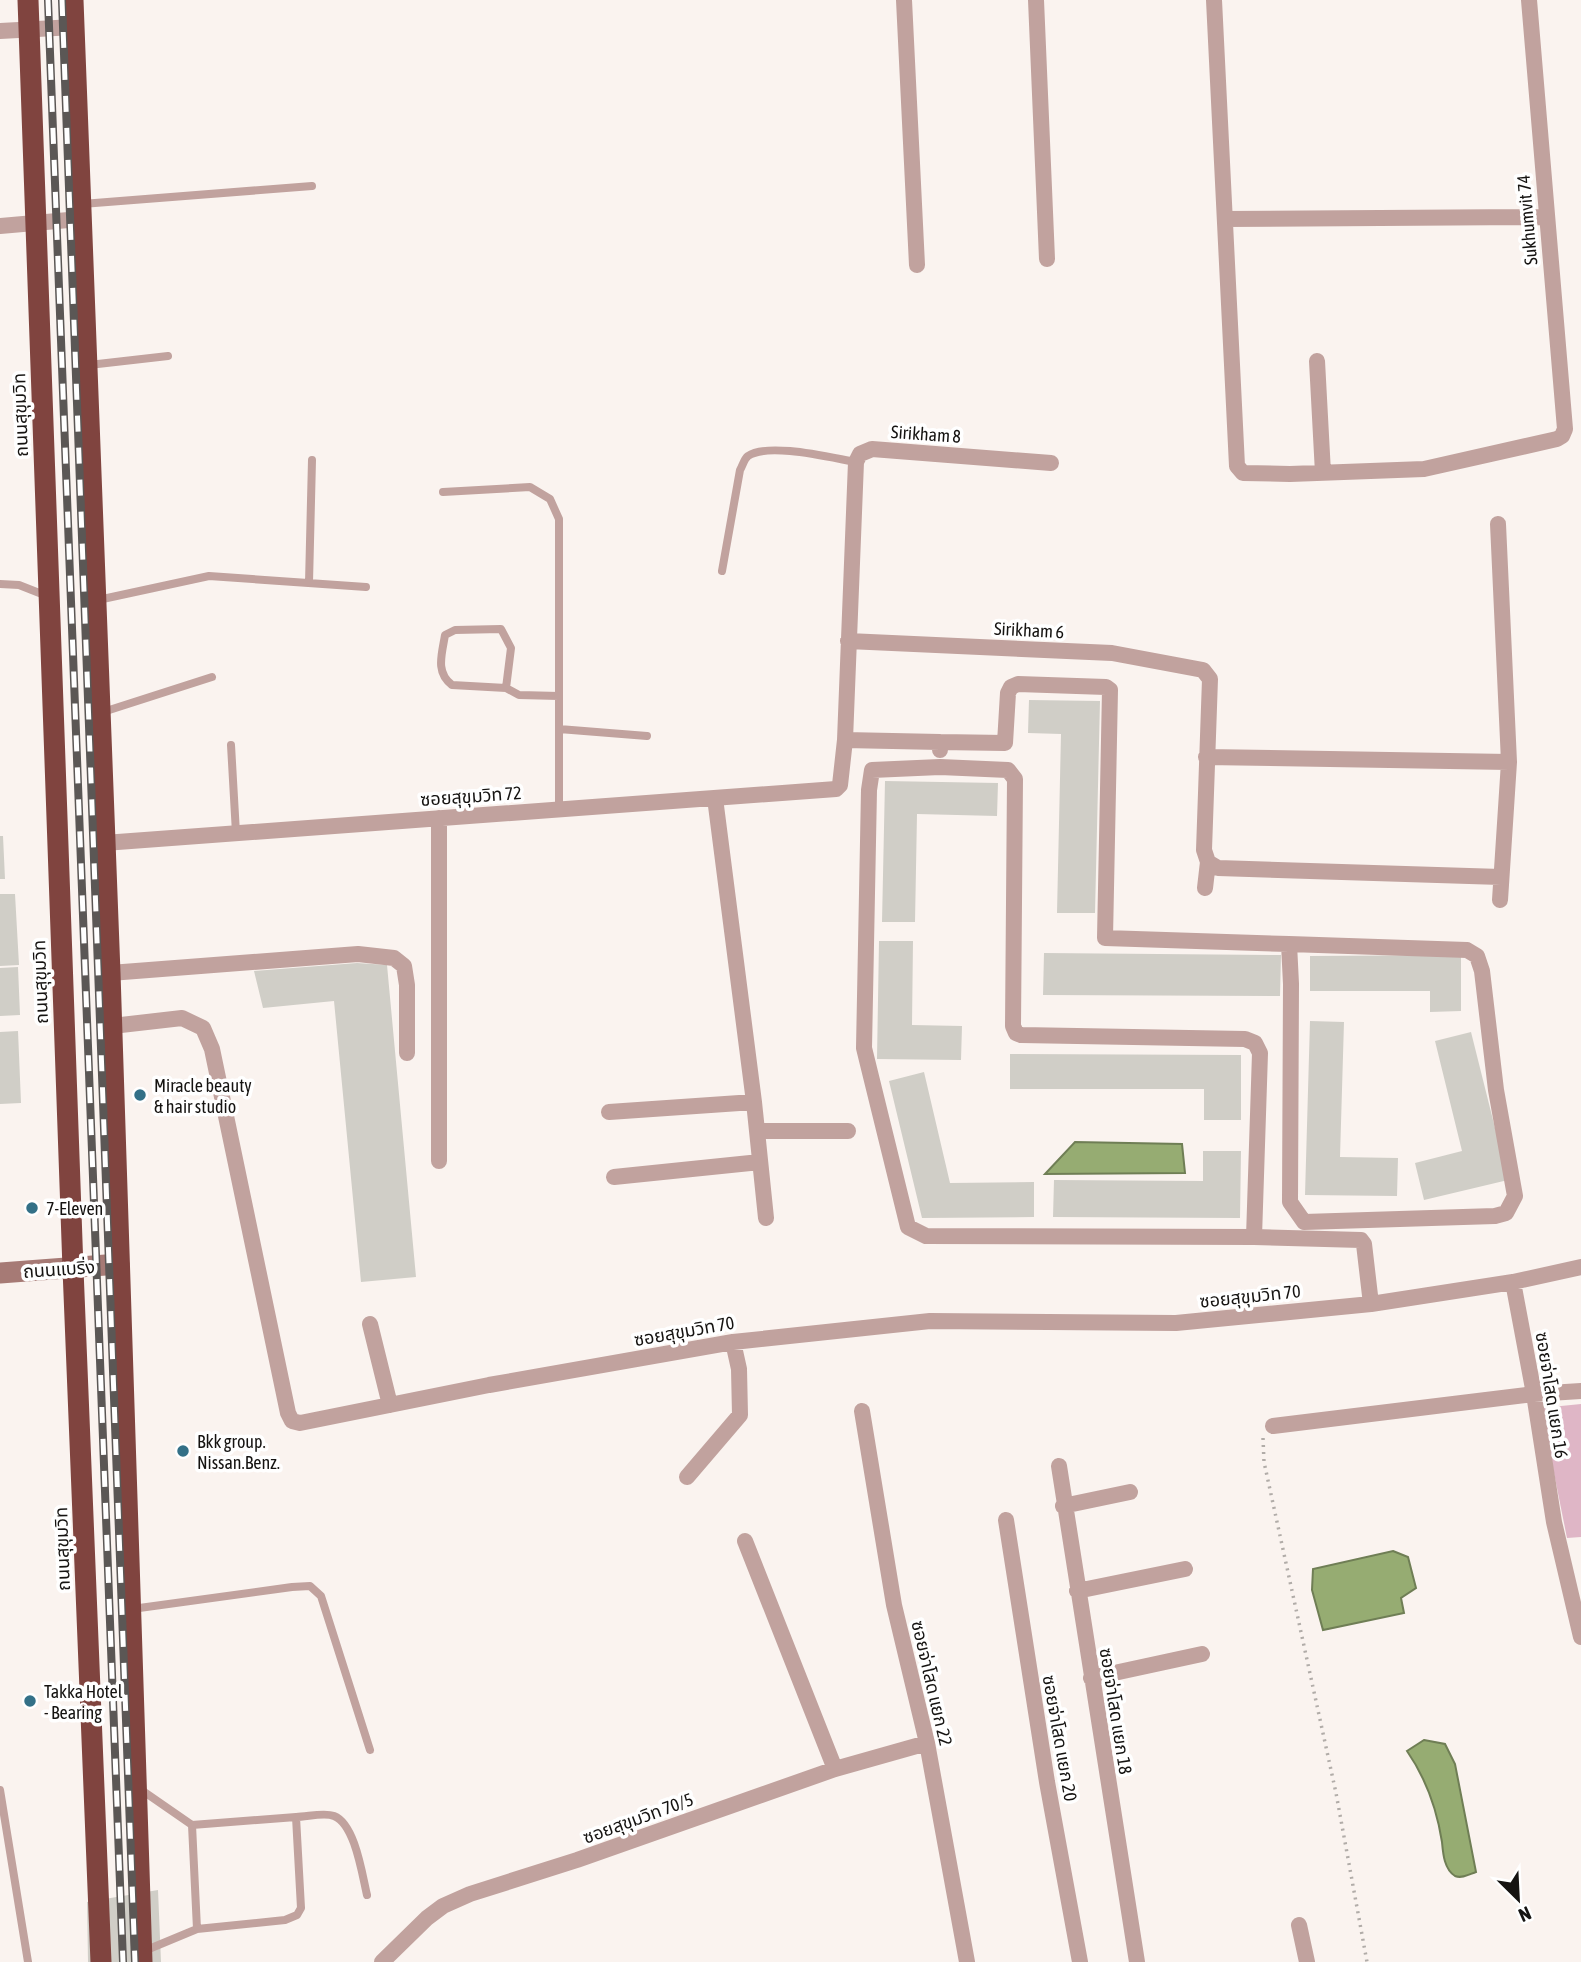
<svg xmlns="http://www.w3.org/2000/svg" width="1581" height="1962" font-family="'Asap Condensed','Noto Sans Thai',sans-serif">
<rect width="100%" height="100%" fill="#faf3ef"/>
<path fill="#dfb6c6" d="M1581,1404V1537L1567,1538L1541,1408Z"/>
<path fill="#96ac72" stroke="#6f7e55" stroke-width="2" d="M1075,1142L1182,1144L1185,1173L1045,1174Z
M1393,1551L1408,1557L1416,1588L1401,1598L1404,1613L1323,1630L1312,1590L1313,1569Z
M1424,1740L1445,1744L1455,1764L1476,1872C1470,1874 1462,1879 1455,1876C1444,1869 1443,1853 1442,1842C1437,1810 1425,1777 1407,1751Z"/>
<path fill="#d0cec7" d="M1029,700L1100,701L1095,913H1057L1061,734L1028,733Z
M885,781L998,783L997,816L917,814L915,922H882Z
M0,836H3L5,879H0Z
M0,894H15L19,965L0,966Z
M879,941H913L912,1025L962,1026L961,1060L877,1059Z
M1044,953L1281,955L1280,996L1043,995Z
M1461,955V1011L1430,1012V991H1310V956Z
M357,963L387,965L416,1277L361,1282L334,1001L263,1008L254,971Z
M18,967L20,1015L0,1016V968Z
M1310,1021L1344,1022L1340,1157L1398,1158L1397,1196L1305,1195Z
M18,1031L21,1103L0,1104V1032Z
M1471,1032L1508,1180L1424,1200L1415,1163L1462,1151L1435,1041Z
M1010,1054L1241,1055V1120H1204V1089H1010Z
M924,1072L950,1183L1034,1182V1217L922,1218L889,1081Z
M1203,1151H1241L1240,1218L1053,1217L1054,1180L1203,1181Z
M158,1890L161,1962H88L87,1902Z"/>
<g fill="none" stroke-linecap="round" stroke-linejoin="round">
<path stroke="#b1aca8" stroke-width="3.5" stroke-dasharray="2 5" stroke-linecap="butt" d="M1263,1438L1264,1462L1336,1793L1367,1962"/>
<path stroke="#c1a29e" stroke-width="8" d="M82,204L312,186
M89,365L168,356
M443,492L530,487L550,499L559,519V809
M722,571L740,470C743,465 744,459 748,456C768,442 832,458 856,462
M309,583L312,460
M0,584L19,585L47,596
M98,600L209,576L366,587
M506,688L511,648L501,629L455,630L445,635C442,654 435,672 452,685L506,688L519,695L559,696
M103,712L212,677
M559,729L647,736
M231,745L236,833
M132,1609L292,1587L310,1586L321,1596L370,1750
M140,1789L192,1825L296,1817L301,1908L297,1915L285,1920L197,1929L144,1951
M0,1790L28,1962
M296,1817C307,1817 324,1812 334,1816C355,1824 362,1874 367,1895
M192,1825L197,1929"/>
<path stroke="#c1a29e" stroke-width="16" d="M904,0L917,265
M1036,0L1047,259
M1214,0L1237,466L1243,473L1290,474L1424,469L1557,439L1562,436L1565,429L1529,0
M0,31L74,27
M1225,219L1546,217
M0,226L80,219
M1317,361L1323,473
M1498,524L1509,762L1500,900
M848,641L1112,653L1203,670L1210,679L1204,850L1208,862L1205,888
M845,740L940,742V750
M940,742L1005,743L1008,693L1011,687L1018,684L1106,687L1110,690L1105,938L1289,944L1291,984L1290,1202L1304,1222L1495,1216L1506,1213L1515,1196L1496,1090L1482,971L1477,956L1467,950L1289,944
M1206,757L1509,762
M715,798L754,1102L766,1218
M439,818V1161
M104,843L836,789L840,785L845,740L856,462L860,454L872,449L1051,463
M1208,862L1218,868L1501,877
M110,973L358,954L394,958L404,966L407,985V1053
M112,1026L182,1018L203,1028L212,1049L288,1413L292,1421L300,1423L489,1385L733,1342L930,1321L1176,1323L1371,1304L1513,1282L1581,1267
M609,1112L754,1102
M757,1131H848
M614,1177L760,1162
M1254,1237L1260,1053L1255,1043L1245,1039L1021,1035L1016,1033L1013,1026L1015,779L1008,770L940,767L872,770L869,790L864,1048L908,1227L926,1236L1254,1237L1361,1240L1364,1244L1371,1304
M1513,1282L1534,1394L1554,1522L1581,1637
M370,1324L390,1405
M862,1411L894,1605L927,1743L967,1962
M1273,1426L1534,1394L1581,1391
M1059,1466L1137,1962
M687,1477L740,1415L739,1369L733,1342
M1063,1506L1130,1492
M1006,1520L1047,1782L1080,1962
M745,1541L835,1769
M1077,1591L1185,1569
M1091,1678L1202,1654
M1299,1925L1307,1962
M382,1962L427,1918L443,1906L470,1894L577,1860L835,1769L927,1743"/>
<path stroke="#a67a75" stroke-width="21" d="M0,1273L119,1264"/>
<path stroke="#80443f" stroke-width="21" d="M28,0L73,1269L101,1962
M73,0L110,973L142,1962"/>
<defs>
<path id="rail" d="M48,0L123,1962
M62,0L135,1962"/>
</defs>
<use href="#rail" stroke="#5b5755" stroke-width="8"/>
<use href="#rail" stroke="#fff" stroke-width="5" stroke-dasharray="16" stroke-linecap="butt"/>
</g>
<g fill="#337087" stroke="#fff" stroke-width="2.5">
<circle cx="140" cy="1095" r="7"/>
<circle cx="32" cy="1208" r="7"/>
<circle cx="183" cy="1451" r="7"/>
<circle cx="30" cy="1701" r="7"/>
</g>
<g text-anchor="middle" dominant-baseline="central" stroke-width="7" stroke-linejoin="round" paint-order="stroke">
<g font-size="18" fill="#151311" stroke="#fff">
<text transform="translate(1527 220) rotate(-95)">Sukhumvit 74</text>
<text transform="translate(20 415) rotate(-92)">ถนนสุขุมวิท</text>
<text transform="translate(926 434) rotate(4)">Sirikham 8</text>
<text transform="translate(1029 630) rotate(3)">Sirikham 6</text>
<text transform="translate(471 796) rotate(-4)">ซอยสุขุมวิท 72</text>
<text transform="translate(40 982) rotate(-92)">ถนนสุขุมวิท</text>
<text transform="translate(59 1269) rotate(-4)">ถนนแบริ่ง</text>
<text transform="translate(1250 1296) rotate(-6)">ซอยสุขุมวิท 70</text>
<text transform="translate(684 1331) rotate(-10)">ซอยสุขุมวิท 70</text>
<text transform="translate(1552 1395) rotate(81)">ซอยจ่าโสด แยก 16</text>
<text transform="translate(62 1549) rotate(-92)">ถนนสุขุมวิท</text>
<text transform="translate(932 1683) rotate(77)">ซอยจ่าโสด แยก 22</text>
<text transform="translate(1116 1711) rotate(81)">ซอยจ่าโสด แยก 18</text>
<text transform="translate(1060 1738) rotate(80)">ซอยจ่าโสด แยก 20</text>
<text transform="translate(638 1818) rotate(-20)">ซอยสุขุมวิท 70/5</text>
</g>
<g font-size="18" fill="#151311" stroke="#fff" text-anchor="start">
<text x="154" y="1085">Miracle beauty<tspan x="154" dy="21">&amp; hair studio</tspan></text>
<text x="46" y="1208">7-Eleven</text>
<text x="197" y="1441">Bkk group.<tspan x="197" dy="21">Nissan.Benz.</tspan></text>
<text x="44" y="1691">Takka Hotel<tspan x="44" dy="21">- Bearing</tspan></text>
</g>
</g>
<g transform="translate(1518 1899) rotate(156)" stroke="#ffffff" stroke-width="5" paint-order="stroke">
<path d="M0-5L12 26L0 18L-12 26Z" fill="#151311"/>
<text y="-10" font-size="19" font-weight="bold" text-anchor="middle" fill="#151311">N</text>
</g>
</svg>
